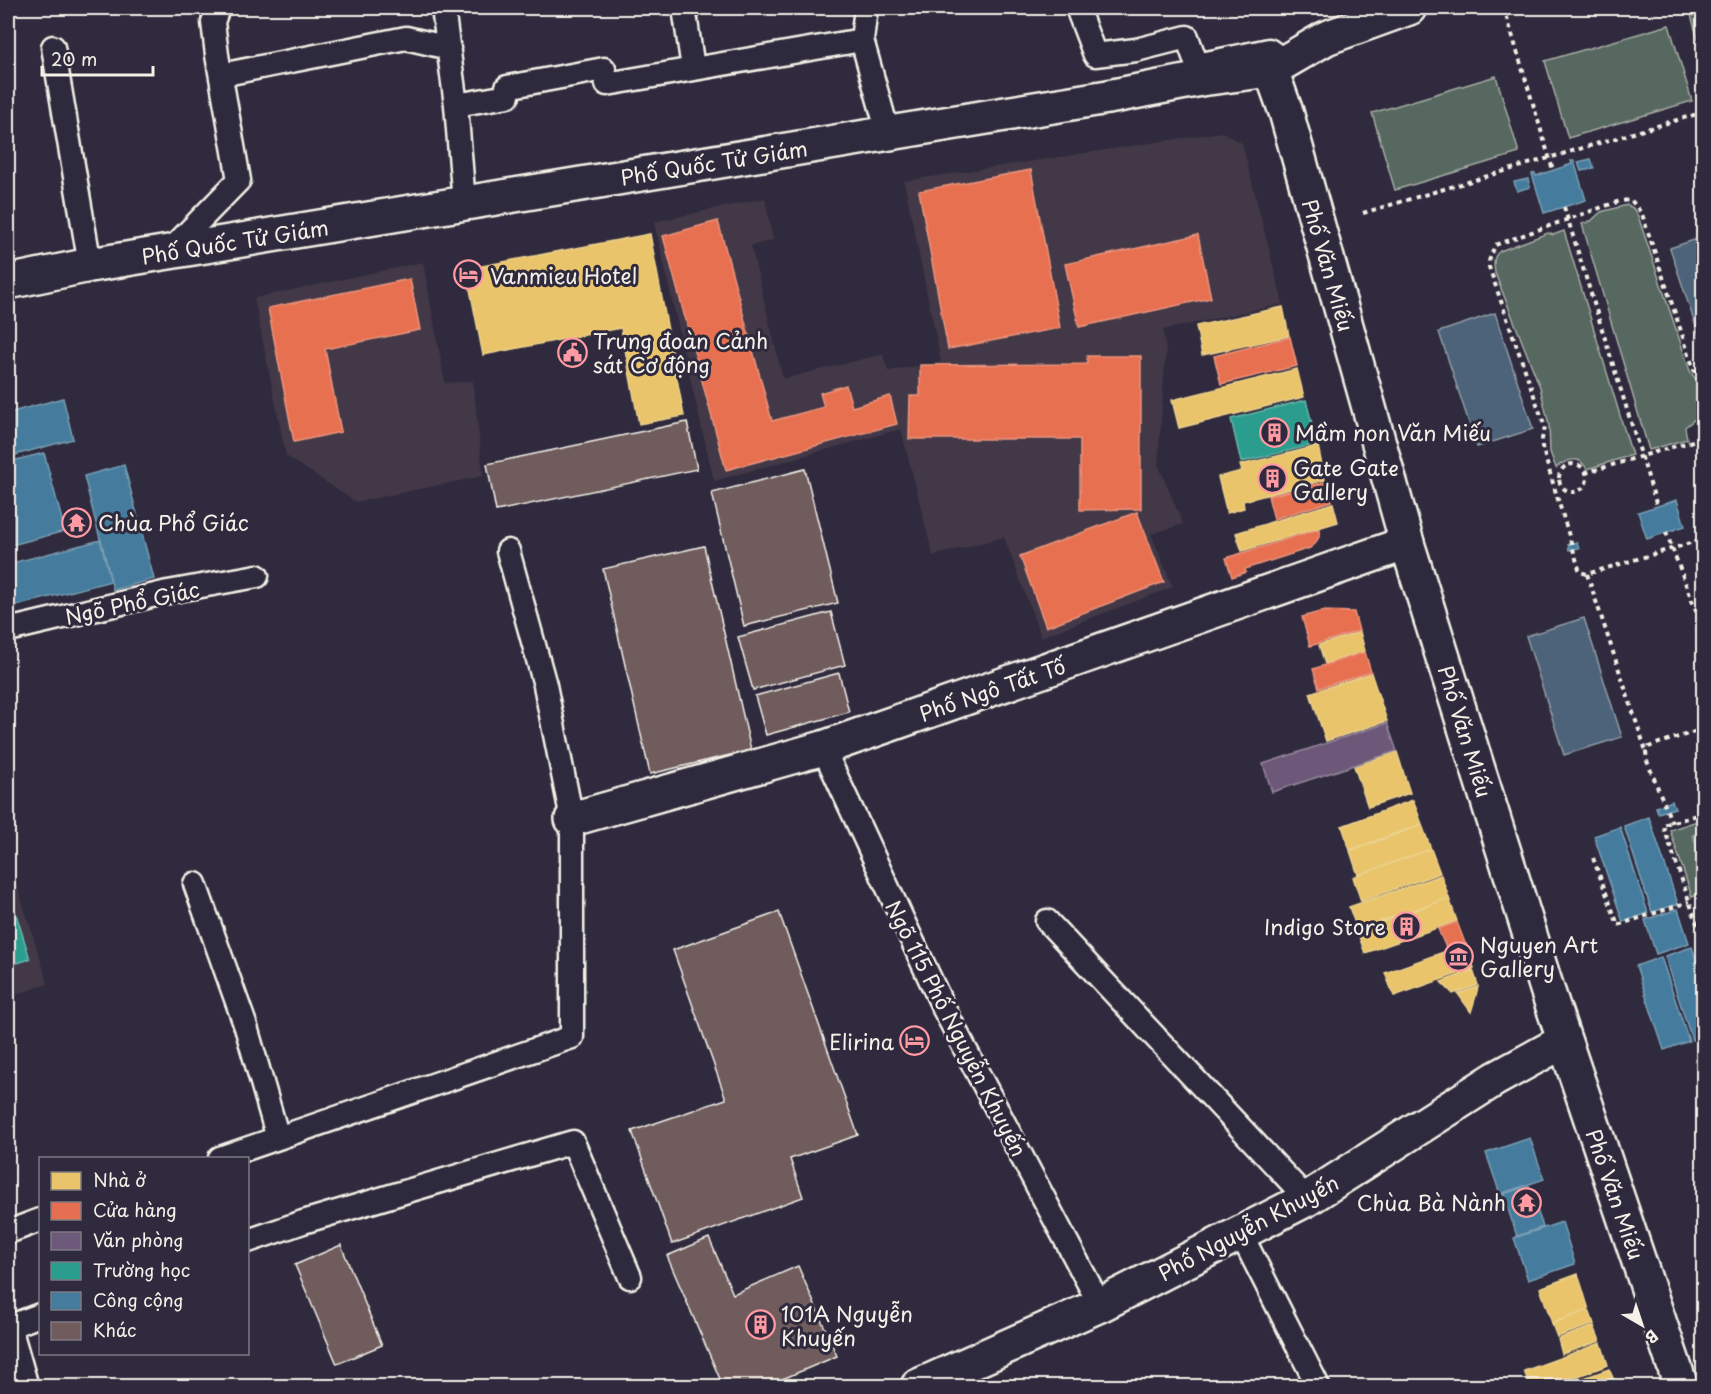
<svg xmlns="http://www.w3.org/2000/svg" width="1711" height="1394" font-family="'Playpen Sans',sans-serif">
<rect width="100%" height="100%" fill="#2f2a3d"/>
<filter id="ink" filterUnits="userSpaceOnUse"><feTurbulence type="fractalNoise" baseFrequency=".0167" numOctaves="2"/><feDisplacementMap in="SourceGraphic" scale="12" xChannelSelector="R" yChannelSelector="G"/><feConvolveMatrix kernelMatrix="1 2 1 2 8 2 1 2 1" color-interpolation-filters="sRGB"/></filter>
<g filter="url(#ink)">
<path fill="#423947" d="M1222,132L1242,143L1283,304L1163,330L1166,350L1158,464L1183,524L1151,534L1173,587L1041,637L1004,537L933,556L901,429L714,481L654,222L765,198L773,240L751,246L783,379L883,354L888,371L941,362L904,181Z
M423,262L445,383L473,381L483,476L356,502L286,456L254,298Z
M8,856L48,984L8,997Z"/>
<path fill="#576861" stroke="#a6aca4" stroke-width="1.5" d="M1689,8H1703V57Z
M1669,25L1692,101L1568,138L1545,61Z
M1496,76L1519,153L1395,190L1372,113Z
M1627,205L1633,208L1638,216L1690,371L1694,377L1703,383V416L1694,420L1685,427L1687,439L1649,450L1582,224L1591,221L1601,212Z
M1564,231L1632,455L1587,469C1585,466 1583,463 1580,461C1573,457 1561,463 1556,468L1550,452L1549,425L1540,387L1495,273C1494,264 1492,257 1500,251L1548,233L1553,235Z
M1703,819V831L1693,835L1703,867V893L1692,897L1670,830Z"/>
<path fill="#4e647a" stroke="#909ca6" stroke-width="1.5" d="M1703,237H1704L1703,348L1670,248Z
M1495,313L1533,429L1477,447L1439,332Z
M1584,618L1622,737L1564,755L1526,636Z
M1703,831H1704L1703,867L1693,835Z"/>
<path fill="#e9c46a" stroke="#ecd290" stroke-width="1.5" d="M650,234L684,416L639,424L621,328L483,355L466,269Z
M1283,307L1289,336L1202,355L1196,326Z
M1297,369L1304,397L1179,428L1172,400Z
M1318,446L1325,480L1243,501L1244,508L1227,513L1218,477L1242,471L1240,465Z
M1333,503L1338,522L1242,551L1236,533Z
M1360,632L1365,651L1325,664L1319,645Z
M1371,673L1387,721L1326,741L1310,693Z
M1397,752L1410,793L1368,807L1354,766Z
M1413,800L1422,824L1350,850L1342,826Z
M1422,825L1431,849L1358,875L1350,851Z
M1431,849L1440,873L1361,901L1353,877Z
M1441,875L1449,898L1357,929L1349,907Z
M1449,898L1457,921L1365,953L1357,931Z
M1466,944L1474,968L1394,996L1385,973Z
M1473,970L1478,985L1453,994L1441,982Z
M1478,987L1475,999L1471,1012L1458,994Z
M1578,1274L1589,1310L1552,1323L1540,1288Z
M1589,1310L1594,1324L1557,1337L1552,1324Z
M1594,1326L1600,1341L1562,1354L1558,1339Z
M1601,1343L1608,1365L1552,1386H1530L1524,1371Z
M1609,1369L1614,1380L1596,1386H1562Z
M1614,1381L1616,1386H1600Z"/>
<path fill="#e76f51" stroke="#eb967e" stroke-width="1.5" d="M1031,170L1060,328L948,349L919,191Z
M718,221L772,421L824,407L820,393L846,385L852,407L890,396L897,424L726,470L663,236Z
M1198,235L1211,298L1079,327L1065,264Z
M410,279L420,330L325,349L341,432L294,442L268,308Z
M1290,337L1297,366L1221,384L1214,356Z
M1087,356H1141V509L1080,510V439H909L910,396H920V365L1087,364Z
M1326,482L1332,501L1274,519L1268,496Z
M1137,512L1164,582L1046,627L1020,556Z
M1319,529L1320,535L1315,544L1310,548L1245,569L1246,572L1232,577L1226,558Z
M1323,611L1354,612L1359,631L1310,646L1302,617Z
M1365,652L1371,672L1319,688L1313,669Z
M1457,922L1465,943L1447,950L1438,929Z"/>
<path fill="#6d597a" stroke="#96879b" stroke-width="1.5" d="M1387,723L1397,751L1272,792L1263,764Z"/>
<path fill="#2a9d8f" stroke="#67b6aa" stroke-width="1.5" d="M1306,400L1317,444L1241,462L1231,419Z
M8,888L30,959L8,966Z
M8,976L12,990L8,991Z"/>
<path fill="#457b9d" stroke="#7a9eb4" stroke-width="1.5" d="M1591,159L1594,168L1581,171L1578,162Z
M1571,161H1574L1586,200L1544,213L1532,174L1535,173L1536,176L1572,164Z
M1528,179L1530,187L1517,191L1514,182Z
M63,398L73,439L8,457V413Z
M44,453L65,531L8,546V462Z
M124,465L154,579L113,590L84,476Z
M1677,500L1685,526L1647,539L1638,512Z
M101,540L111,581L8,608V564Z
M1577,542L1579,548L1569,550L1568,544Z
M1672,801L1675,808L1658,813L1656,807Z
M1649,817L1678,904L1652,912L1624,826Z
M1620,827L1648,913L1623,922L1594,836Z
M1678,909L1689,943L1656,954L1645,920Z
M1692,947L1704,982V1036L1692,1040L1665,956Z
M1661,957L1689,1041L1664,1050L1636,966Z
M1530,1138L1544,1179L1500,1194L1486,1153Z
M1529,1186L1543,1227L1517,1236L1503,1194Z
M1562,1222L1575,1264L1528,1280L1514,1238Z"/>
<path fill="#705c5d" stroke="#f4f1e8" stroke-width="1.5" d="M687,422L697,469L496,511L487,464Z
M805,469L838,603L744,626L712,493Z
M704,546L751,750L650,774L603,569Z
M831,612L845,665L753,690L738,637Z
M839,673L849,712L766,735L755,696Z
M779,912L858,1135L790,1159L803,1197L672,1244L632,1131L726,1099L673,950Z
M709,1238L733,1294L798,1266L837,1356L766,1386H723L667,1256Z
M341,1245L382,1345L337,1364L295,1265Z"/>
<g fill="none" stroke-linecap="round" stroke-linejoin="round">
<defs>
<path id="service" d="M443,8L456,105L464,203
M684,8L693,68
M1077,8L1095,55L1136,50L1187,37L1197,65L1269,50L1286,62
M862,40L888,133
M53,47L90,265
M221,75L406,38L449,48
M456,105L508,96L507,87L604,69L607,84L862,40L866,8
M169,252L239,180L217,55L213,22L218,8
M8,630L168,592L257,576
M823,748L944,1009L1100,1305
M195,884L246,1027L278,1138
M1047,921L1307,1199
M220,1158L572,1037V819L545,685L508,551
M8,1232L40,1220
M1241,1234L1318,1386
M248,1241L303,1222L573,1142L630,1277
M8,1327L40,1315"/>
<path id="minor" d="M572,819L823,748L1407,543"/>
<path id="tertiary" d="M1271,70L1286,112L1407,543L1547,989L1681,1386
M8,282L90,265L1108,97L1201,79L1271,70L1326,38L1409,8
M8,1340L21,1386
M918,1386L1100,1305L1307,1199L1495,1079L1564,1041"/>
</defs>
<use href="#service" stroke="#f4f1e8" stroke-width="27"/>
<use href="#minor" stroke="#f4f1e8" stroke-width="38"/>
<use href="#tertiary" stroke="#f4f1e8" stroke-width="38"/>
<path stroke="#f4f1e8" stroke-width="4" stroke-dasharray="4.5 4.5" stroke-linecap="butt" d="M1504,8L1553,170
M1699,8L1704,21
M1564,207L1657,506
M1363,213L1704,112
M1704,377L1694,370L1642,214L1631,200L1620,201L1495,245L1489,261V267L1545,427L1542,439V447L1580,572L1587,574L1704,539
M1704,424C1695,431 1692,442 1704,448
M1559 478a14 14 0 1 1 28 0a14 14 0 1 1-28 0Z
M1585,473L1696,440
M1666,532L1704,632
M1587,574L1646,751
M1704,813L1663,825L1704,944
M1672,823L1647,761L1646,752L1649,747L1656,744L1704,729
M1593,858L1618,925L1689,902"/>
<use href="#service" stroke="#2f2a3d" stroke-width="22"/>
<use href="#minor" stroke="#2f2a3d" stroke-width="33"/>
<use href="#tertiary" stroke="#2f2a3d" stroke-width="33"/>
</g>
</g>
<defs>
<symbol id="hotel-ring" viewBox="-11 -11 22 22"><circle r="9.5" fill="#2f2a3d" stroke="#ff9aa2" stroke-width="1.5"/><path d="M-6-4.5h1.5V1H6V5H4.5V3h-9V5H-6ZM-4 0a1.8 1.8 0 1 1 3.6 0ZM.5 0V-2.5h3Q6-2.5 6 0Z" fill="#ff9aa2"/></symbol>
<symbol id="civic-ring" viewBox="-11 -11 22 22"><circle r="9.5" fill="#2f2a3d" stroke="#ff9aa2" stroke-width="1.5"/><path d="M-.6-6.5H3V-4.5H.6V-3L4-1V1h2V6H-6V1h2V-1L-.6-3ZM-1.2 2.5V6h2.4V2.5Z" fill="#ff9aa2"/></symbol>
<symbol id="building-ring" viewBox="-11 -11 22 22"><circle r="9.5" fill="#2f2a3d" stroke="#ff9aa2" stroke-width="1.5"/><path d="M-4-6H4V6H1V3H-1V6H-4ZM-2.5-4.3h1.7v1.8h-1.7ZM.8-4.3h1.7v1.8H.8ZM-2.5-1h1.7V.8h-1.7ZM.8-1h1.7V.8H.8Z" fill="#ff9aa2"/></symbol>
<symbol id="temple-ring" viewBox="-11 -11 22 22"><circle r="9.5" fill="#2f2a3d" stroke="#ff9aa2" stroke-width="1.5"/><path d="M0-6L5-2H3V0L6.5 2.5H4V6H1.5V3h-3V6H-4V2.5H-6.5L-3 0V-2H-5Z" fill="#ff9aa2"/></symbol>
<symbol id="museum-ring" viewBox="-11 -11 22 22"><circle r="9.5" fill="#2f2a3d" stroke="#ff9aa2" stroke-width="1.5"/><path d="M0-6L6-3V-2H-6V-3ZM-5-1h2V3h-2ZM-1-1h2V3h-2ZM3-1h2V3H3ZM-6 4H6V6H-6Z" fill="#ff9aa2"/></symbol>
</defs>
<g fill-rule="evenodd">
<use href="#hotel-ring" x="452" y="258" width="33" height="33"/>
<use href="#civic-ring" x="556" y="336" width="33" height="33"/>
<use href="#building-ring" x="1258" y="416" width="33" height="33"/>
<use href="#building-ring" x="1256" y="462" width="33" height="33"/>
<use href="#temple-ring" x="60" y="506" width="33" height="33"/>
<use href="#building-ring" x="1390" y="910" width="33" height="33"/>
<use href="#museum-ring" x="1442" y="940" width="33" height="33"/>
<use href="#hotel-ring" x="898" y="1024" width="33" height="33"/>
<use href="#temple-ring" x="1510" y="1186" width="33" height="33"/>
<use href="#building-ring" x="744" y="1308" width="33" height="33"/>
</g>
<g text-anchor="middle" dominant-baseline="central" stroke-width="6" stroke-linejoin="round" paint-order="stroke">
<g font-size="21" fill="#f4f1e8" stroke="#2f2a3d">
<text transform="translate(714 162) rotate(-9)">Phố Quốc Tử Giám</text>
<text transform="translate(235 241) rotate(-9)">Phố Quốc Tử Giám</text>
<text transform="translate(1329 265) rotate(74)">Phố Văn Miếu</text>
<text transform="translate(132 602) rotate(-12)">Ngõ Phổ Giác</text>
<text transform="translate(992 689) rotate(-19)">Phố Ngô Tất Tố</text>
<text transform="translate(1466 731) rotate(73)">Phố Văn Miếu</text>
<text transform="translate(957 1028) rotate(63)">Ngõ 115 Phố Nguyễn Khuyến</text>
<text transform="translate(1616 1194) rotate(71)">Phố Văn Miếu</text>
<text transform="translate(1248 1227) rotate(-28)">Phố Nguyễn Khuyến</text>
</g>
<g font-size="21" fill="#f4f1e8" stroke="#2f2a3d" text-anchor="start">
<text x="490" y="275">Vanmieu Hotel</text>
<text x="593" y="340">Trung đoàn Cảnh<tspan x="593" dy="24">sát Cơ động</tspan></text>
<text x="1295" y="432">Mầm non Văn Miếu</text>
<text x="1293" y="467">Gate Gate<tspan x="1293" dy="24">Gallery</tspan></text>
<text x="98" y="522">Chùa Phổ Giác</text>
<text x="1386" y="926" text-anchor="end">Indigo Store</text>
<text x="1480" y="944">Nguyen Art<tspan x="1480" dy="24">Gallery</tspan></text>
<text x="894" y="1041" text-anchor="end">Elirina</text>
<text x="1506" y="1202" text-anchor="end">Chùa Bà Nành</text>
<text x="781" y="1313">101A Nguyễn<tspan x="781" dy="24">Khuyến</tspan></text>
</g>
</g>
<rect width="1711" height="1394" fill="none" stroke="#2f2a3d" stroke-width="30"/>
<rect x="15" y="15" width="1681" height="1364" fill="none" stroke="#f4f1e8" stroke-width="2" filter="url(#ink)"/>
<rect x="39" y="1157" width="210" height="198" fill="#2f2a3d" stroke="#7e7a81" stroke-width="1.5"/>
<rect x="51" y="1172" width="30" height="18" fill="#e9c46a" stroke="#7e7a81" stroke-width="1.5"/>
<text x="93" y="1187" font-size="18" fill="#f4f1e8">Nhà ở</text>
<rect x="51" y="1202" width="30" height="18" fill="#e76f51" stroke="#7e7a81" stroke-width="1.5"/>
<text x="93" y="1217" font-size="18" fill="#f4f1e8">Cửa hàng</text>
<rect x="51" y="1232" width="30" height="18" fill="#6d597a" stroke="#7e7a81" stroke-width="1.5"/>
<text x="93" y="1247" font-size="18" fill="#f4f1e8">Văn phòng</text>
<rect x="51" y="1262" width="30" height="18" fill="#2a9d8f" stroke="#7e7a81" stroke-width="1.5"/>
<text x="93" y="1277" font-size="18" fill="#f4f1e8">Trường học</text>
<rect x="51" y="1292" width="30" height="18" fill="#457b9d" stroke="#7e7a81" stroke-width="1.5"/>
<text x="93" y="1307" font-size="18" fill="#f4f1e8">Công cộng</text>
<rect x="51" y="1322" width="30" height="18" fill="#705c5d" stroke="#7e7a81" stroke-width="1.5"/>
<text x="93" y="1337" font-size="18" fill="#f4f1e8">Khác</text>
<g transform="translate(1642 1325) rotate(141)" stroke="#2f2a3d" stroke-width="4.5" paint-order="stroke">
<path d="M0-4.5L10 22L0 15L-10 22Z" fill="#f4f1e8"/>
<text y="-9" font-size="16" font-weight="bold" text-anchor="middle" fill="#f4f1e8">B</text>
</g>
<path d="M42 66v9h111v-9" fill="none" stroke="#f4f1e8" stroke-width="3"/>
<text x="51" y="66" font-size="18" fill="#f4f1e8" stroke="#2f2a3d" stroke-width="4.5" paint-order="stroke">20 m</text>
</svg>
